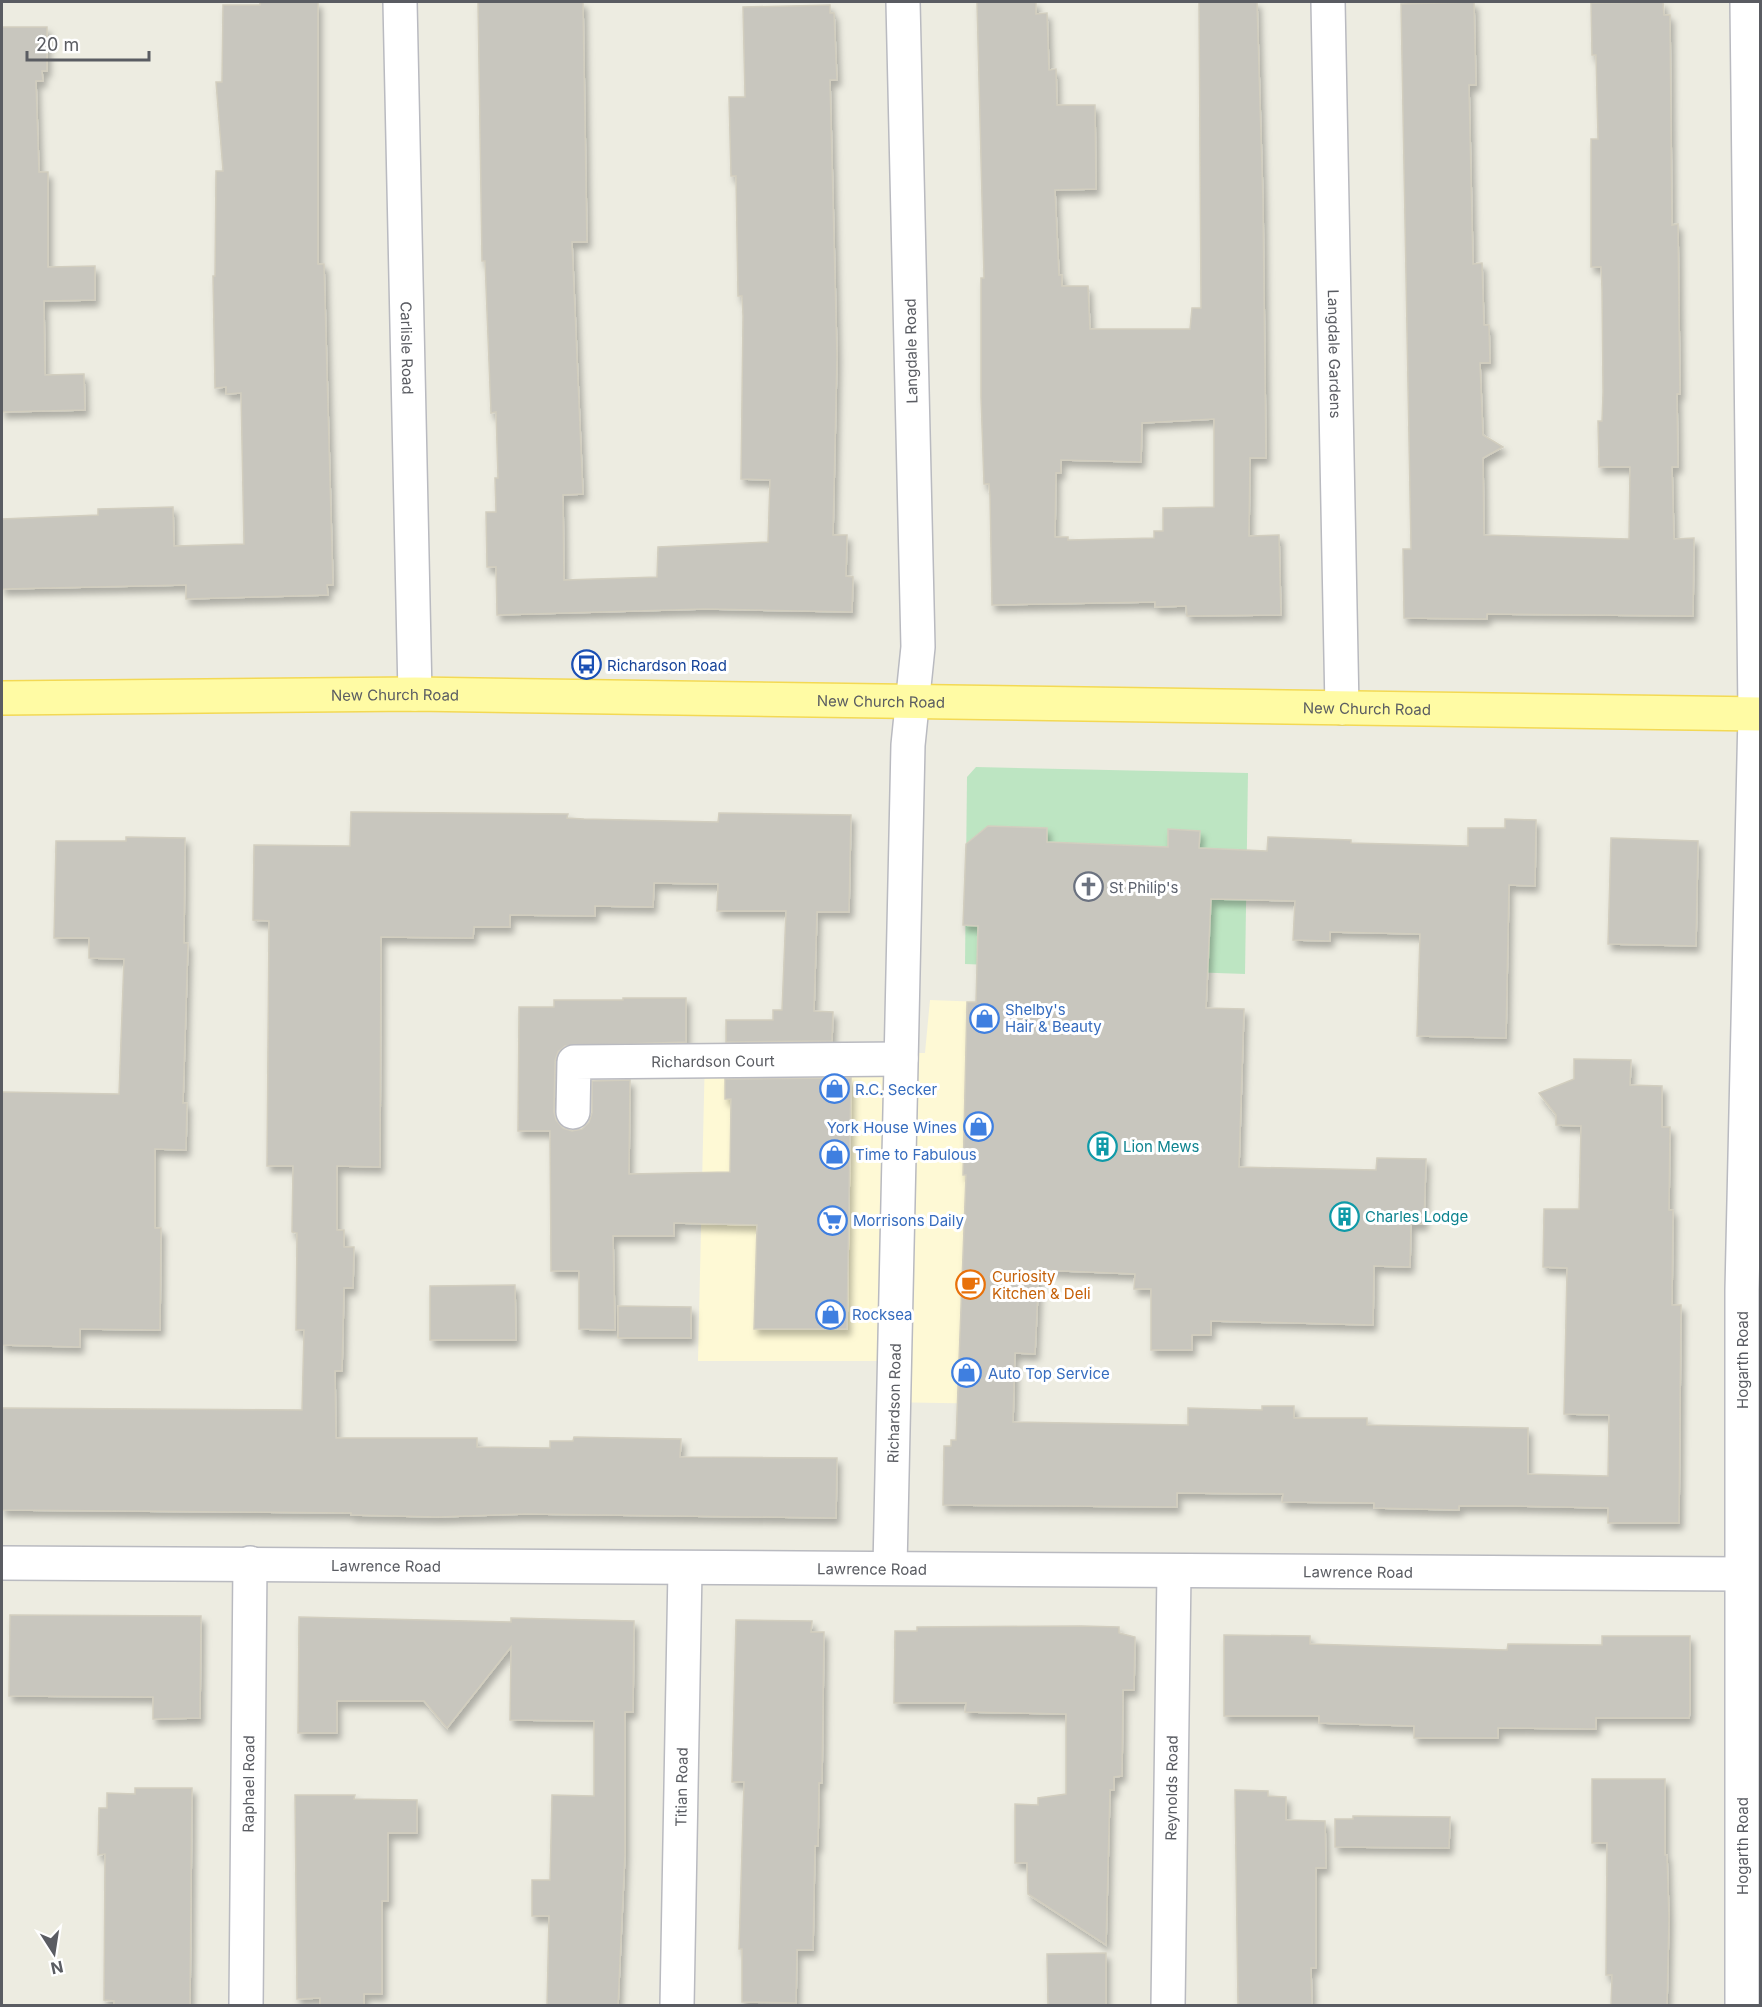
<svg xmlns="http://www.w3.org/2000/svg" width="1762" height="2007" font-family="Inter,sans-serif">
<defs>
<filter id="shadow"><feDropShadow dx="3.5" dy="6" stdDeviation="3" flood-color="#0004"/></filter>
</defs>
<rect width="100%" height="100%" fill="#edece1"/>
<path fill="#fef9d5" d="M930,1000L1010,1003L1242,1075L1241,1117L1007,1111L1002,1404L880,1402V1361H698L705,1052L925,1053Z"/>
<path fill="#bde5c2" d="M976,767L1248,773L1245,974L965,964L967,777Z"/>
<path fill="#c8c6be" stroke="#d2cebf" stroke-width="1.5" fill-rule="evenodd" filter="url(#shadow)" d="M260,2H318V264H324L333,585H327L328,595L186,599V585L2,589V519L98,515V509L173,507L174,546L244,544L241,393L226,394V387L215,388L213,276H215L216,171H223L216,82H222L223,5H260Z
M478,2H583L587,242H572L583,494L563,495L564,580L657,577L658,547L768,542L770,480L741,479L743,316L742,296H738L736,176H731L729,97H745L743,7L830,5V13H834L837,80H830L837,356L833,535H847L846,576L853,577L852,612L705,609L497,615L496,567H487L486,512H496L495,478H498L496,412L491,413L485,261H482Z
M977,2H1036V14L1047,13L1049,70L1056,69L1057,105H1095L1096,189L1055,190L1059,275H1062V286H1088L1090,329H1190L1192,308H1201L1199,2H1257L1263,201L1266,458H1250L1249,536L1279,535L1281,615L1187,616L1186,606L1155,607V602L992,605L990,496L989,484H984L981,397V278H984ZM1214,419V507L1163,508V531H1154V538L1068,540V537H1055L1056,473H1061V460L1141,462L1142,423Z
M1474,2L1476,85H1469L1473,264L1482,263L1484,325H1489L1490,363H1480L1483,435L1503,447L1483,458L1484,535L1629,539L1630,467H1599L1598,421H1602L1603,392L1602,289L1601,267H1591V139H1598L1596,55H1592L1591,3L1663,2L1664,15H1670L1672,225L1678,224L1680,394H1677L1678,467H1672L1674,539L1694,538L1693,616L1487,614V619L1404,618L1403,549H1411L1401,4Z
M2,27H47V71H42L43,81H36L39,172H48V267L95,266V300L44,301L45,375L84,374L85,410L2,412Z
M351,812L568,814L567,818L584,819L718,822L719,813L851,815L849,912H817L814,1011L833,1012L832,1041L726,1042V1020H773V1010H782L786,911H717L718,884L654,883L653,907L595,906V916L510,915V927H474L473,938L381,937L380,1167L337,1166V1230H344V1247H354L353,1288H344L342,1371H335L336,1438H477V1447L550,1448V1441H573L574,1437L681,1439L680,1457L837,1458L836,1518L527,1514L438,1517L351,1515V1513L2,1510V1408L302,1410L304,1330H296L297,1233L292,1232L293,1166H267L269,921L253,920L254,845L350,846Z
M1505,819L1536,820L1535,886L1509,885L1506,1038L1417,1036L1420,934L1330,932V941L1293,940L1295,901L1211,899L1206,1008L1244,1009L1239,1167L1376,1170L1377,1158L1426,1159L1424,1224H1411L1410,1267L1374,1266L1373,1325L1211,1321V1335H1192V1350H1151V1289H1134L1135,1274L1039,1270L1035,1354L1015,1353L1013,1422L1188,1425V1408L1262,1410V1406H1294V1418H1367V1425L1528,1428V1474L1608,1476L1609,1415L1564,1414L1567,1268L1543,1267L1544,1209H1579L1581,1126L1556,1125V1115L1539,1093L1574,1079V1059L1631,1060L1630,1085L1662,1086V1127H1670L1669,1210H1673L1672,1305H1681L1679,1523H1608V1508L1514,1506H1459V1510L1374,1508V1503L1282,1502L1283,1494L1177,1493V1507L943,1505L944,1446H951V1440H956L966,1175H963L967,1002H976L978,926L963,925L966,844L988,826L1047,828V842L1168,847V829L1200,831L1199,848L1267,851L1268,837L1351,840V843L1468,846V828H1505Z
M126,837L185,838L184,943H188L183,1103H187L186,1150L155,1149V1228H161L160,1330L80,1329V1347L2,1345V1092L119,1094L124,959L89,958V938H54L56,841H126Z
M1611,838L1698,841L1696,946L1608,944Z
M623,998H686V1042L565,1046L558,1052L555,1061L554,1112L556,1120L563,1128L572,1131L582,1129L589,1122L592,1113V1081L630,1080L629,1174L730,1172L731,1099H725V1079L851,1078L847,1329H754L757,1225L674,1223V1236H613L615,1330L579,1329V1271H551L550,1131H518L519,1007H554V1000H623Z
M515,1285L516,1340H430V1286Z
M618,1306L691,1307V1338H618Z
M10,1615L201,1616L200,1718L153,1719V1697L9,1696Z
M299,1617L511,1622V1618L634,1621L633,1712H625V1853L618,2006H547L549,1916H532V1880H550L552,1795L594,1796V1721L510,1720L511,1647L447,1728L424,1701H337V1733H298Z
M736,1620L812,1621L811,1632H824L822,1783H819L818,1846H815L813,1950H797L796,2003L742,2002V1949H739L744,1782H732Z
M1081,1626L1119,1627V1633L1135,1637L1134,1690H1123L1122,1776L1114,1777V1790H1110L1106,1945L1028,1894L1027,1863H1015V1804L1038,1805V1798L1066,1794V1714L965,1712L966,1703H894L895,1631H917V1627Z
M1224,1635L1310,1636V1644L1507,1650L1508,1644L1602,1645V1636H1690V1712L1689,1718H1596V1729L1498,1728V1738H1414V1726L1319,1723V1716H1224Z
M1592,1779H1665V1855H1667L1669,1918L1667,2006H1611L1612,1975H1606L1607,1843H1592Z
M135,1788H192L190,2006H114V2001L104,2000L105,1854L98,1855L99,1808H107V1793L135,1794Z
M1235,1790L1268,1791V1796L1286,1797V1820L1325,1821L1326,1868H1316V1968H1311L1312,2006H1238Z
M295,1795H355L354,1799L417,1800V1833H388V1901H382V1994H364V2005H320V1998L297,1999Z
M1353,1816L1450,1817L1449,1848L1335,1847V1819H1353Z
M1106,1953V2006H1048L1047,1954Z"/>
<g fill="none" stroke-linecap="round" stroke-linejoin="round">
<defs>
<g id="minor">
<path id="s1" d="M400,2L415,694"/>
<path id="s2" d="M1328,2L1342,708"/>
<path id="s3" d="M573,1112L574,1062L901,1059"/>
<path id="s4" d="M2,1563L1741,1574"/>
<path id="s5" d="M890,1567L908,745L918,647L903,2"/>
<path id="s6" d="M246,2006L250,1563"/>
<path id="s7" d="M677,2006L685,1569"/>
<path id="s8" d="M1168,2006L1174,1571"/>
<path d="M1742,2006V1290L1755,714L1747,2"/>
</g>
<g id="major">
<path id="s9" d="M2,698L415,694L1760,714"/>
</g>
</defs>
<use href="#minor" stroke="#b9bac0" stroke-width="36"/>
<use href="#major" stroke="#f3d954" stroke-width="36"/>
<use href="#minor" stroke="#fff" stroke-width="33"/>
<use href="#major" stroke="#fffba4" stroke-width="33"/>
</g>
<defs>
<symbol id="bus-ring" viewBox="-11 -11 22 22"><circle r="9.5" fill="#fff" stroke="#1a4fb4" stroke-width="1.5"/><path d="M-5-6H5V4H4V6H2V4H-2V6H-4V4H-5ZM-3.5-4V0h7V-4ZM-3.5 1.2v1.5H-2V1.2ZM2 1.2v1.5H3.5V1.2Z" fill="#1a4fb4"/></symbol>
<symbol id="church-ring" viewBox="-11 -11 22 22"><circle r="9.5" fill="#fff" stroke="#6b7280" stroke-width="1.5"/><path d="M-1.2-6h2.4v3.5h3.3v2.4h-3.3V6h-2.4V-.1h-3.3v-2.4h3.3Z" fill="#6b7280"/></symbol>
<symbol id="shop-ring" viewBox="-11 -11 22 22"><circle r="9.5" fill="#fff" stroke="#3f7fe0" stroke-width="1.5"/><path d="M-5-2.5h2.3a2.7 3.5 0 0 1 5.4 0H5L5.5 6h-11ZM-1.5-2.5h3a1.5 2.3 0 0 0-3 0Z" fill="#3f7fe0"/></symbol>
<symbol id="building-ring" viewBox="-11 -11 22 22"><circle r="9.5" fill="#fff" stroke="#0f9aa8" stroke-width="1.5"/><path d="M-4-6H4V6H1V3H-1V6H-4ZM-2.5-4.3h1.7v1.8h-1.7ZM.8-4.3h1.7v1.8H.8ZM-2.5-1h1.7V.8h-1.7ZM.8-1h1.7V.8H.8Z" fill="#0f9aa8"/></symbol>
<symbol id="supermarket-ring" viewBox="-11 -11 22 22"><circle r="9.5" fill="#fff" stroke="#3f7fe0" stroke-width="1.5"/><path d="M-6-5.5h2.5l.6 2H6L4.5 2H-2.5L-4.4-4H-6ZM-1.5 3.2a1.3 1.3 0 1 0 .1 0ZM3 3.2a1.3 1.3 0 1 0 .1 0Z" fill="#3f7fe0"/></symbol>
<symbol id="cafe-ring" viewBox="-11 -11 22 22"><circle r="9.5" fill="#fff" stroke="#e8710a" stroke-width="1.5"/><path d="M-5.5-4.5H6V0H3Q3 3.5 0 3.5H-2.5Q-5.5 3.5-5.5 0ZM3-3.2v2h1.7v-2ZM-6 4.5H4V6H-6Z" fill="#e8710a"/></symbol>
</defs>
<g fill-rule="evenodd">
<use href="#bus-ring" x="570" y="648" width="33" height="33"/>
<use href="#church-ring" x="1072" y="870" width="33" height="33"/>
<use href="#shop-ring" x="968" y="1002" width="33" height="33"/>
<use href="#shop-ring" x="818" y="1072" width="33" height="33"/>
<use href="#shop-ring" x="962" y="1110" width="33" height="33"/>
<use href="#building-ring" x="1086" y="1130" width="33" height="33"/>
<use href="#shop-ring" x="818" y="1138" width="33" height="33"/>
<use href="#building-ring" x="1328" y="1200" width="33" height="33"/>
<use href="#supermarket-ring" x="816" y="1204" width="33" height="33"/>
<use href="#cafe-ring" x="954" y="1268" width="33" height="33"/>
<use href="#shop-ring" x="814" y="1298" width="33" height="33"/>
<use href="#shop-ring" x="950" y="1356" width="33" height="33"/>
</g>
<g text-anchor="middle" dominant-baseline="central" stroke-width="6" stroke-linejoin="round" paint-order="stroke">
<g font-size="15" fill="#5a5c62" stroke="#fff">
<text stroke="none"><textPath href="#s1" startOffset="346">Carlisle Road</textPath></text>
<text transform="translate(911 351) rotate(-91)">Langdale Road</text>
<text stroke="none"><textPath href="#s2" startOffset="352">Langdale Gardens</textPath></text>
<text stroke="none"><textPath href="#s9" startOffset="393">New Church Road</textPath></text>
<text stroke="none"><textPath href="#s9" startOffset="879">New Church Road</textPath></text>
<text stroke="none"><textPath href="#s9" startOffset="1365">New Church Road</textPath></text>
<text stroke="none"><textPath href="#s3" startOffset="189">Richardson Court</textPath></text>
<text transform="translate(1742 1360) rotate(-90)">Hogarth Road</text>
<text stroke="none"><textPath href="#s5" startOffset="164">Richardson Road</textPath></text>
<text stroke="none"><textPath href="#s4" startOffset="384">Lawrence Road</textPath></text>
<text stroke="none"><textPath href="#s4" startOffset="870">Lawrence Road</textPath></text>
<text stroke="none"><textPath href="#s4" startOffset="1356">Lawrence Road</textPath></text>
<text stroke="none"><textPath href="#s6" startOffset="222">Raphael Road</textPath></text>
<text stroke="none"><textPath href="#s7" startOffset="219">Titian Road</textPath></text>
<text stroke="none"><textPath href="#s8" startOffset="218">Reynolds Road</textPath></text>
<text transform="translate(1742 1846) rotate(-90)">Hogarth Road</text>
</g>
<g font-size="15" fill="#164399" stroke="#fff" text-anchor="start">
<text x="607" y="665">Richardson Road</text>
</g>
<g font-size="15" fill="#5b616d" stroke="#fff" text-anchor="start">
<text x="1109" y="887">St Philip's</text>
</g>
<g font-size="15" fill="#366cbe" stroke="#fff" text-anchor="start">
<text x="1005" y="1009">Shelby's<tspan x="1005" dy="17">Hair &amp; Beauty</tspan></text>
<text x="855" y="1089">R.C. Secker</text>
<text x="957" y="1127" text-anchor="end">York House Wines</text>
<text x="855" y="1154">Time to Fabulous</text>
<text x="853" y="1220">Morrisons Daily</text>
<text x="852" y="1314">Rocksea</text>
<text x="988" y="1373">Auto Top Service</text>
</g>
<g font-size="15" fill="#0d838f" stroke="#fff" text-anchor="start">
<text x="1123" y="1146">Lion Mews</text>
<text x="1365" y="1216">Charles Lodge</text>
</g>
<g font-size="15" fill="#c56008" stroke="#fff" text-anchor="start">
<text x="992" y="1276">Curiosity<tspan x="992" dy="17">Kitchen &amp; Deli</tspan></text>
</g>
</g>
<rect width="1762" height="2007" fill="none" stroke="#5a5c62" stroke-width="6"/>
<g transform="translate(54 1953) rotate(168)" stroke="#ffffff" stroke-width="4.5" paint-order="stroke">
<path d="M0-4.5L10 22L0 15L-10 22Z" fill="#5a5c62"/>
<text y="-9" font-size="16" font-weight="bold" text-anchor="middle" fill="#5a5c62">N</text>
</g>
<path d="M27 51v9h122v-9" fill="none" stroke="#5a5c62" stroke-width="3"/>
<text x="36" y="51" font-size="18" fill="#5a5c62" stroke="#ffffff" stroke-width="4.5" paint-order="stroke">20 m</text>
</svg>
